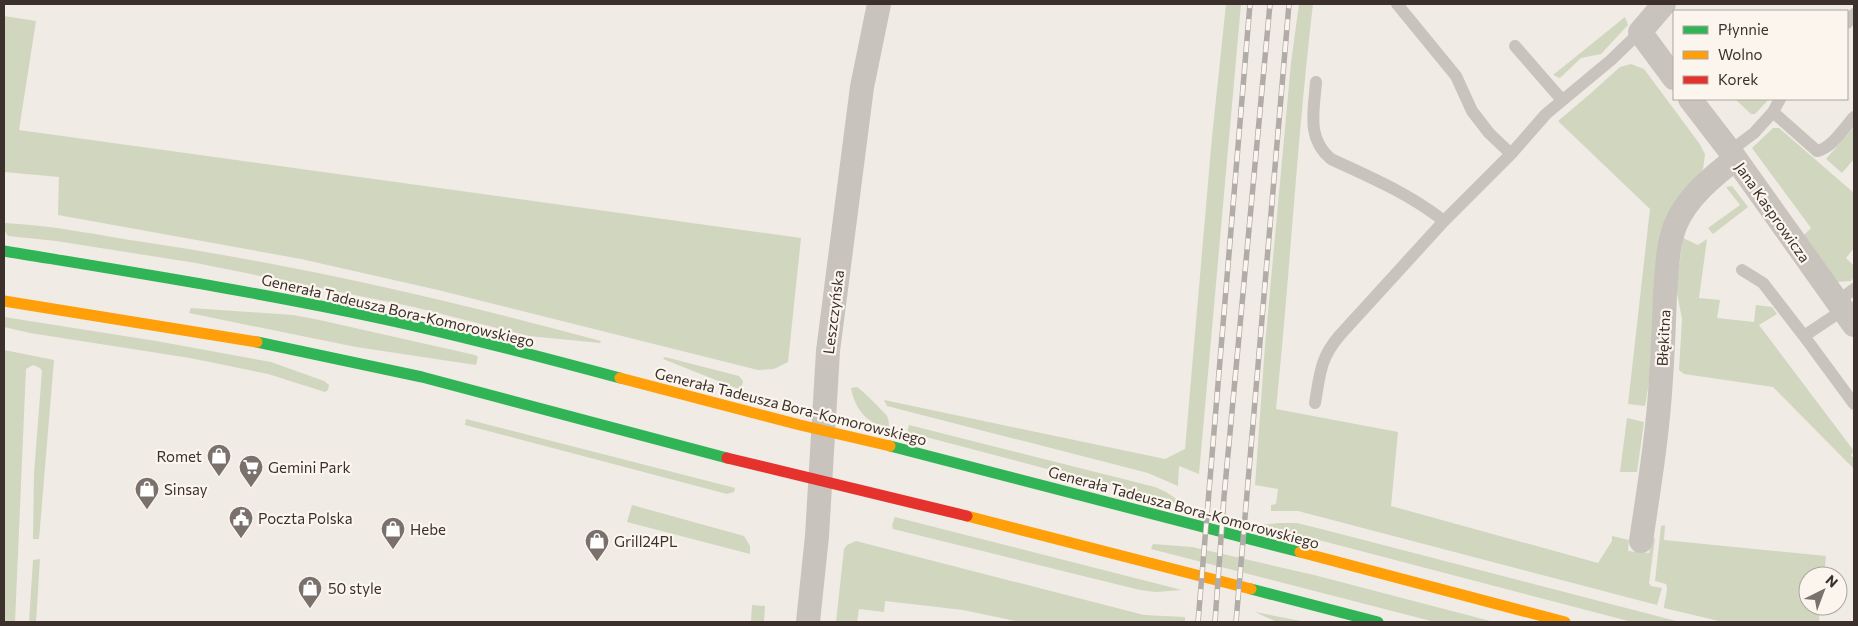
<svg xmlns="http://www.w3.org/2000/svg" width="1858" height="626" font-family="Commissioner,sans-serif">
<rect width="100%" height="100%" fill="#f0ebe5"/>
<path fill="#d1d6bf" d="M1226,4H1241L1199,474L1179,466L1178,486L1148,473L887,406L884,400L1165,459L1185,449L1212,137Z
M1299,4H1313C1297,139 1290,274 1276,409L1398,432L1391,506L1598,563L1612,541V536L1629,540L1628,551L1649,553L1652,538H1655L1649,583L1651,586L1662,588L1657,605L1298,511H1271V505L1276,504L1278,489L1255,485L1265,345L1291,63Z
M4,16L36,21L19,130L801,238L788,362L774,369L758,370L438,290L301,259L58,215L59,177L4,172Z
M1625,17L1628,25L1601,54L1581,58L1560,78L1553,75Z
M1631,64L1644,69L1699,143L1705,154L1703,169L1668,217L1653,358L1645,406L1628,404L1650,209L1558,121L1590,94L1620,67Z
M1735,99H1769L1755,114H1751Z
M1854,127V159L1842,173L1826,159Z
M1773,128H1779L1854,193V248L1846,258L1854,266V277L1851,281L1837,282L1803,236L1811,228L1752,148Z
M1732,186L1748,207L1713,234L1708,228L1740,205L1726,187Z
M4,223C53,225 101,236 150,243C302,266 452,301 601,341L600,343L529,336L414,307L196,263L56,241L8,236L4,230Z
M1683,238L1698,245L1707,239L1699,298L1720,300L1717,318L1754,322L1756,305L1772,307L1777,314L1759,325L1854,451L1851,455L1854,459V469L1773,387L1684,374L1679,370L1682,319L1676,288Z
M191,308L293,315L315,319L475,355L478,357L476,365L356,347L189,313Z
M4,317L156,341L271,362L324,381L329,385L328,390L325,392L268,374L190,358L30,333L4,327Z
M4,350L54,360L39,539H33L34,473L42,371L40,368L33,365L26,369L15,622H4Z
M665,357L739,376L743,381L741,390L663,359Z
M857,387C861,389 884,412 887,416C889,420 889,425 889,429C867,423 855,410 851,388Z
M1627,418L1644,422L1637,472H1620Z
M466,419L735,488L734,492L727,494L465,425Z
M909,425L1155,487L1166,492L1187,506L907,432Z
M632,505L744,536L750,546V554L627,522Z
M895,517L1182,590L1156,592L1140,590L893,529L892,525Z
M1279,523H1297L1325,530L1680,622H1632L1261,525Z
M1665,525L1664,540L1826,556L1824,576H1808V606H1820L1819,622H1723L1664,608C1664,600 1669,591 1666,584L1655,581L1661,526Z
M856,541L1144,615L1185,617V622H1020L963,610L885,601L884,612L859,609L857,622H836L844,549L847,545Z
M1153,544L1192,547L1314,575L1494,622H1435L1151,549Z
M40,559L36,622H29L33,560Z
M752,605L765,606L764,622H751Z
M1255,612L1306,622H1277Z"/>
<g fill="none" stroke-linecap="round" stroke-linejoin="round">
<path stroke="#c9c3be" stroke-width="12" d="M1397,4L1456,76L1472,111L1489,133L1511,154
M1847,23L1854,14
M1515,46L1562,100
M1316,82C1314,111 1306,138 1331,159C1372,178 1408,193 1444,221
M1773,112L1817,151C1832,148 1844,128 1854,117
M1730,151L1754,133L1773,112L1780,99
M1742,270L1763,283L1804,336
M1837,302L1854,289
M1843,310L1804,336L1854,404
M1315,403C1320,374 1320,358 1340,335L1444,221L1511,154L1546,114L1611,60L1640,32"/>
<path stroke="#c9c3be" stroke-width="24" d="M1664,4L1640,32L1674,78
M1690,99L1730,151L1854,325
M1641,541C1649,487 1658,433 1661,378C1663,350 1664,322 1665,294C1667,272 1667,247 1675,226C1686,198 1712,177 1735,159
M808,622L817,536L828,351L862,87L879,4"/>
<path stroke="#30b455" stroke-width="11" d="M4,251C131,272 258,292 384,319C463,336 542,357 620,378
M257,342L422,377L727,458
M890,446L1300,552
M1251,589L1378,622"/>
<path stroke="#ff9f0a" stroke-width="11" d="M4,301L257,342
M620,378L800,425L890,446
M967,516L1251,589
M1300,552L1565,622"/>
<path stroke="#e5322d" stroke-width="11" d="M727,458L967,516"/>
<defs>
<path id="rail" d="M1198,622L1250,4
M1215,622L1224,497L1270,4
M1236,622L1289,4"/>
</defs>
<use href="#rail" stroke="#b1aca8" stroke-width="5.5"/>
<use href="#rail" stroke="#fbf5ee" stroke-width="4" stroke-dasharray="11" stroke-linecap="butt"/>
</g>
<defs>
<symbol id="shop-pin" viewBox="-11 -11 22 30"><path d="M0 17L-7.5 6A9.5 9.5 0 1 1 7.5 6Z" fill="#7a716c" stroke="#fbf5ee"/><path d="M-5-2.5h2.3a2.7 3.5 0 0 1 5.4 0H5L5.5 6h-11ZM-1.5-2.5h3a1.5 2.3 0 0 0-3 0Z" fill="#fff"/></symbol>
<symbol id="supermarket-pin" viewBox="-11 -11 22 30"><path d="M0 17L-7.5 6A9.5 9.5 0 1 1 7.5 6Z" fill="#7a716c" stroke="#fbf5ee"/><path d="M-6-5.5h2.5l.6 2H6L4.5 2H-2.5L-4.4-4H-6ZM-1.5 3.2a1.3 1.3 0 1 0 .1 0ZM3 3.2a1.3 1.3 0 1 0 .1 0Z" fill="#fff"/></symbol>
<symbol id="civic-pin" viewBox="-11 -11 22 30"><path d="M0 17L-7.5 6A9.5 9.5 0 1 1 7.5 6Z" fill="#7a716c" stroke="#fbf5ee"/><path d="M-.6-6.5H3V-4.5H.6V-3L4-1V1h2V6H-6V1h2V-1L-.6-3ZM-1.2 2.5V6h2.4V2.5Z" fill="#fff"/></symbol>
</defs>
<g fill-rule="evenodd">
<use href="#shop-pin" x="205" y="442" width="28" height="38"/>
<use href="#supermarket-pin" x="237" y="453" width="28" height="38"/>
<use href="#shop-pin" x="133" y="475" width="28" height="38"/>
<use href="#civic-pin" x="227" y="504" width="28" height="38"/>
<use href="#shop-pin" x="379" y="515" width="28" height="38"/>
<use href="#shop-pin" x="583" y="527" width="28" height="38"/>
<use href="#shop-pin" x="296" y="574" width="28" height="38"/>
</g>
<g text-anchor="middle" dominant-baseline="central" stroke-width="4.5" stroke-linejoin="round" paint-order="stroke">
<g font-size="15" fill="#3b302b" stroke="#fbf5ee">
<text transform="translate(1773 212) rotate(55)">Jana Kasprowicza</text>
<text transform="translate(398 310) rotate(13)">Generała Tadeusza Bora-Komorowskiego</text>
<text transform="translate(833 312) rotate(-83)">Leszczyńska</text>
<text transform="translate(1663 338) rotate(-87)">Błękitna</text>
<text transform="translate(791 406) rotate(14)">Generała Tadeusza Bora-Komorowskiego</text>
<text transform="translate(1184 507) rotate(15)">Generała Tadeusza Bora-Komorowskiego</text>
</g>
<g font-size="15" fill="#3b302b" stroke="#fbf5ee" text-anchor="start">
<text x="202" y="456" text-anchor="end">Romet</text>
<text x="268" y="467">Gemini Park</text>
<text x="164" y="489">Sinsay</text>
<text x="258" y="518">Poczta Polska</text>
<text x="410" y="529">Hebe</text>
<text x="614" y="541">Grill24PL</text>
<text x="328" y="588">50 style</text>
</g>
</g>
<rect width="1858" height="626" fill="none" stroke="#3b302b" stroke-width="10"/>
<rect x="1673" y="10" width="175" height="90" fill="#fbf5ee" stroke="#aea6a0"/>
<rect x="1683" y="26" width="25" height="8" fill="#30b455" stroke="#aea6a0"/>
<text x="1718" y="35" font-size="15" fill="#3b302b">Płynnie</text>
<rect x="1683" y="51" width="25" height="8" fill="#ff9f0a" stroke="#aea6a0"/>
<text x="1718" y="60" font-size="15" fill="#3b302b">Wolno</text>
<rect x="1683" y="76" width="25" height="8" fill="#e5322d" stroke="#aea6a0"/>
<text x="1718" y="85" font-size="15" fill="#3b302b">Korek</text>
<g transform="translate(1823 591) rotate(42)"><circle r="24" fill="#fbf5ee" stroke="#aea6a0"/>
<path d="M0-4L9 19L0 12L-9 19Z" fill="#7a716c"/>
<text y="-8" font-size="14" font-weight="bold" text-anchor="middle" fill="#3b302b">N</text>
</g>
</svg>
